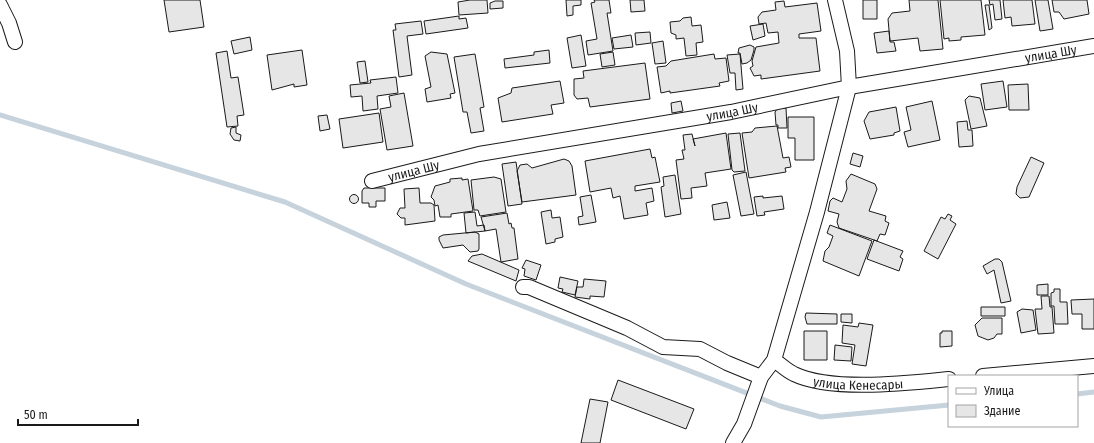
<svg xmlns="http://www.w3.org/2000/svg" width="1094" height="443" font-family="'Fira Sans Condensed',sans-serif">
<rect width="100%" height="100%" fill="#fff"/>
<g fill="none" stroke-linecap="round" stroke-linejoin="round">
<path stroke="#c6d2dc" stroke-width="5" d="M0,115L285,202L466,284L780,406L821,417L949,405
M1077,394L1094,392"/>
</g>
<path fill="#e6e6e6" stroke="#1a1a1a" d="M164,0H200L204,27L169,32Z
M470,0H487L488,13L459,15L458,2Z
M566,0H581V5L573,6V15L567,16Z
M594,0H609L611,13H607L613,51L588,55L586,41L597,39L591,3L595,2Z
M630,0H644L645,11L631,12Z
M863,0H877V19H863Z
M909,0H938L943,49L920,51L918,38L890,41L888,19L892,13L910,11Z
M940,0H981L985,35L961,37V40L949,41V38L944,39Z
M989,0H1000L1002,19L995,20L993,4L990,5Z
M1003,0H1032L1035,24L1012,26L1011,17L1005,18Z
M1035,0H1048L1053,29L1040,31Z
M1052,0H1087L1089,14L1064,19L1059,12H1054Z
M495,1H503V8L490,9V3Z
M784,1L785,7L817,3L821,31L799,34V38H816L820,71L761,79V75L754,76L750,68L753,66L752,61L756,47L779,43L778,32L768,33L766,23L759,24L758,17L762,12L776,10L775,2Z
M985,5H989L992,28L989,30Z
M459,16V19L466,18L468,28L426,34L424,21Z
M691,17L692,26L701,25L703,42L696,43L697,55L686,56L684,38L676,39V35L671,33L670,22L680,21L683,18Z
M421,21L423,34L407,36L412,75L399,77L393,30H396L395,24Z
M763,24L765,36L753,40L750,26Z
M889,31L890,42H894L896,51L877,53L874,33Z
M650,32L651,43L636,45L635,33Z
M581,35L586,66L572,68L567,38Z
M631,35L633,47L614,49L612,38Z
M250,37L252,50L234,54L231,41Z
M663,41L666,63L655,64L652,43Z
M750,45L754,47V50L751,60L747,63L742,64L740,53H738L739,48Z
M302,50L307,85L294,87V84L272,90L267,55Z
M549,50L550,63L505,68L504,59L534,55V52Z
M227,51L231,78L238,77L244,115L237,116L238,126L227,127L216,53Z
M431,52L447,54L455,93L450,94L451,98L427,102L425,89L431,87L425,56Z
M613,52L615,65L602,67L600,54Z
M475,54L484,107L480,108L484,131L471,133L467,112H463L454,57Z
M714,54L715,59L726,58L729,81L719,83L720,86L670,93V91L661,93L657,67L666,66L671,61Z
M740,54L743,89L736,90L735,73H730L727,55Z
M365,61L368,82L360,83L357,62Z
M645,63L650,99L590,107L588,98L577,99L574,95V79L584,78L583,71Z
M396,77L398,93L377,96L378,109L363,111L362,96L351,97L350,85L371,83L370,80Z
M560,81L564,103L551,105L553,114L502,122L498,98L511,93L512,88Z
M1003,81L1007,107L985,110L981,84Z
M1028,84L1029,110H1009L1008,85Z
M404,93L413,146L387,150L380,109L391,107L389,96Z
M969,96L980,98L987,126L971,129L965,100Z
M681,101L683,111L672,113L671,103Z
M932,101L940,140L908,147L904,132L911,130L906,107Z
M896,107L900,131L894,133V135L870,139L864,121L869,112Z
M778,108H786L787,128H778V125H776L775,112Z
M379,113L383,142L343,148L339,119Z
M327,115L330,129L320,131L318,116Z
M788,117H814V160H795V138H788Z
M967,121L968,130H972L973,146L959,147L957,122Z
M777,126L783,158L789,157L791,167L785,168L786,172L749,178L742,133L752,132L755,128Z
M236,127V133L241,135L240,141L234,140L230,134L231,128Z
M726,133L731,169L705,173L707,186L691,188L692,198L681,199L676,160L684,159L682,150H685L683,135L692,134L695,146L693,139Z
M740,133L745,171L734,172L732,170L728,134Z
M650,149L652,158L655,157L660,182L635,186V191L652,188L654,201L646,203L648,215L624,219L620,196L613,198L611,188L590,192L585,161Z
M853,153L863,156L860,167L850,164Z
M1031,157L1044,163L1029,197L1020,198L1016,194L1017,187Z
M564,159L569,161L572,166L576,195L522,202L517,171L520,165L527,164L532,168Z
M516,162L522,204L508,206L502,164Z
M746,172L754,214L741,216L733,175Z
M851,174L875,184L877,189L869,211L886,216L885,221L889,223L885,235L880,234L877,241L839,228L837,222L839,214L828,211L830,201L833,198L842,202L847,189L846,181Z
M675,175L681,214L665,217L661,187L664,186L663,177Z
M494,177L501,179L506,212L480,216L478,210H474L471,180Z
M462,178V180L468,179L473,211L451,214V217H440L438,205L435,206L434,200L431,197L435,186L450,182V179Z
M364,188H385V201H376V207H369V203H362V191Z
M419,188L420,203H431L434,205L435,221L405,225V218H401L397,214L400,208H405L404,189Z
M349.5 199a4.5 4.5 0 1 1 9 0a4.5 4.5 0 1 1-9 0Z
M591,195L596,222L579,225L578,217L583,216L580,197Z
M763,196V198L782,196L784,209L764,212L765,215L757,216L754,197Z
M727,202L730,218L714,220L712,205Z
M551,210L552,218L560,217L563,237L555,239V242L546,244L541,212Z
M475,212L477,226L484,225L485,231L466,233L464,213Z
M507,213L509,224L511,223L512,228H514L518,259L501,262L496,229L485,231L481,217Z
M948,214L952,216L950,220L956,224L938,259L924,251L941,217L945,219Z
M830,225L872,241L859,276L823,261L825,251L829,247L833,236L827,233Z
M475,232L479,234V249L478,251L470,252L463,245L443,248L439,240V237L443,235Z
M874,240L903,251L900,257L903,259L899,271L867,259Z
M482,254L519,270L516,281L468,261L472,256Z
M995,259H999L1002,262L1011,301L1001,303L994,270L987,274L983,266Z
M526,260L541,265L536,280L524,276L525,269L522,268Z
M560,277L578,281L575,295L562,292L563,289L558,288Z
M584,279L606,281L604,297L590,296V299L575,297L577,287H583Z
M1048,284V295H1037V285Z
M1054,289H1060V302H1067L1068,324H1055L1054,306H1051V293L1054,292Z
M1041,296H1049L1050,307H1052L1054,333L1038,334L1035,309H1042Z
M1094,299V329H1082V314H1072L1071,300Z
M981,307H1005V316H981Z
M1022,309L1033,310L1036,330L1021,333L1017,312Z
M806,313L837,314V324H807L805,317Z
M841,314H852V323L841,322Z
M982,318H1002V334H997L994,338L988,340L978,336L975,325Z
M859,323L873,325L866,366L852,364L855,345L842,343L843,325L858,327Z
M804,331H827V360H804Z
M942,331H952V346L940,347V333H942Z
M835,345L852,347L851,361L834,360Z
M618,380L694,409L686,429L611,400Z
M590,399L608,402L600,443H581Z"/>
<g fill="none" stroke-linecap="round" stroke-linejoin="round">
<defs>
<g id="minor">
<path d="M0,5L9,23L15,42"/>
<path id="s1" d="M372,181L479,154L731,112L849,87L1094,46"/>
<path d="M523,287H529L627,328L663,347L700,349L727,363L761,377"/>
<path id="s2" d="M774,360C780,364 787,371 794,374C831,392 908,383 949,379"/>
<path d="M983,376L1094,366"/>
<path d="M733,443L744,424L761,377L774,360L817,212L849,87L847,51L835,0"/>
</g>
</defs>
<use href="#minor" stroke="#1a1a1a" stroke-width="16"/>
<use href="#minor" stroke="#fff" stroke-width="14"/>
</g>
<g text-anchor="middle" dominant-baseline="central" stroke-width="3" stroke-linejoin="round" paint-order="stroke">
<g font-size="13" fill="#1a1a1a" stroke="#fff">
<text stroke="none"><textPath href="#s1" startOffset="691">улица Шу</textPath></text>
<text stroke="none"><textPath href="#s1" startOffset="367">улица Шу</textPath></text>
<text stroke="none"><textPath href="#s1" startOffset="43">улица Шу</textPath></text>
<text stroke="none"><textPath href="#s2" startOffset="90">улица Кенесары</textPath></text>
</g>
</g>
<rect x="948" y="375" width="130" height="52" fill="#ffffff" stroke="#a3a3a3"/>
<rect x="956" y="388" width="20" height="6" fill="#ffffff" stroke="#a3a3a3"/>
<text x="984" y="395" font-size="12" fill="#1a1a1a">Улица</text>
<rect x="956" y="405" width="20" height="12" fill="#e6e6e6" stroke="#a3a3a3"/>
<text x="984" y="415" font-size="12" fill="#1a1a1a">Здание</text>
<path d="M18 419v6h120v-6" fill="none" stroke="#1a1a1a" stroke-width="2"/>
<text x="24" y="419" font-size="12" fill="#1a1a1a" stroke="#ffffff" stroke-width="3" paint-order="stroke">50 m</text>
</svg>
